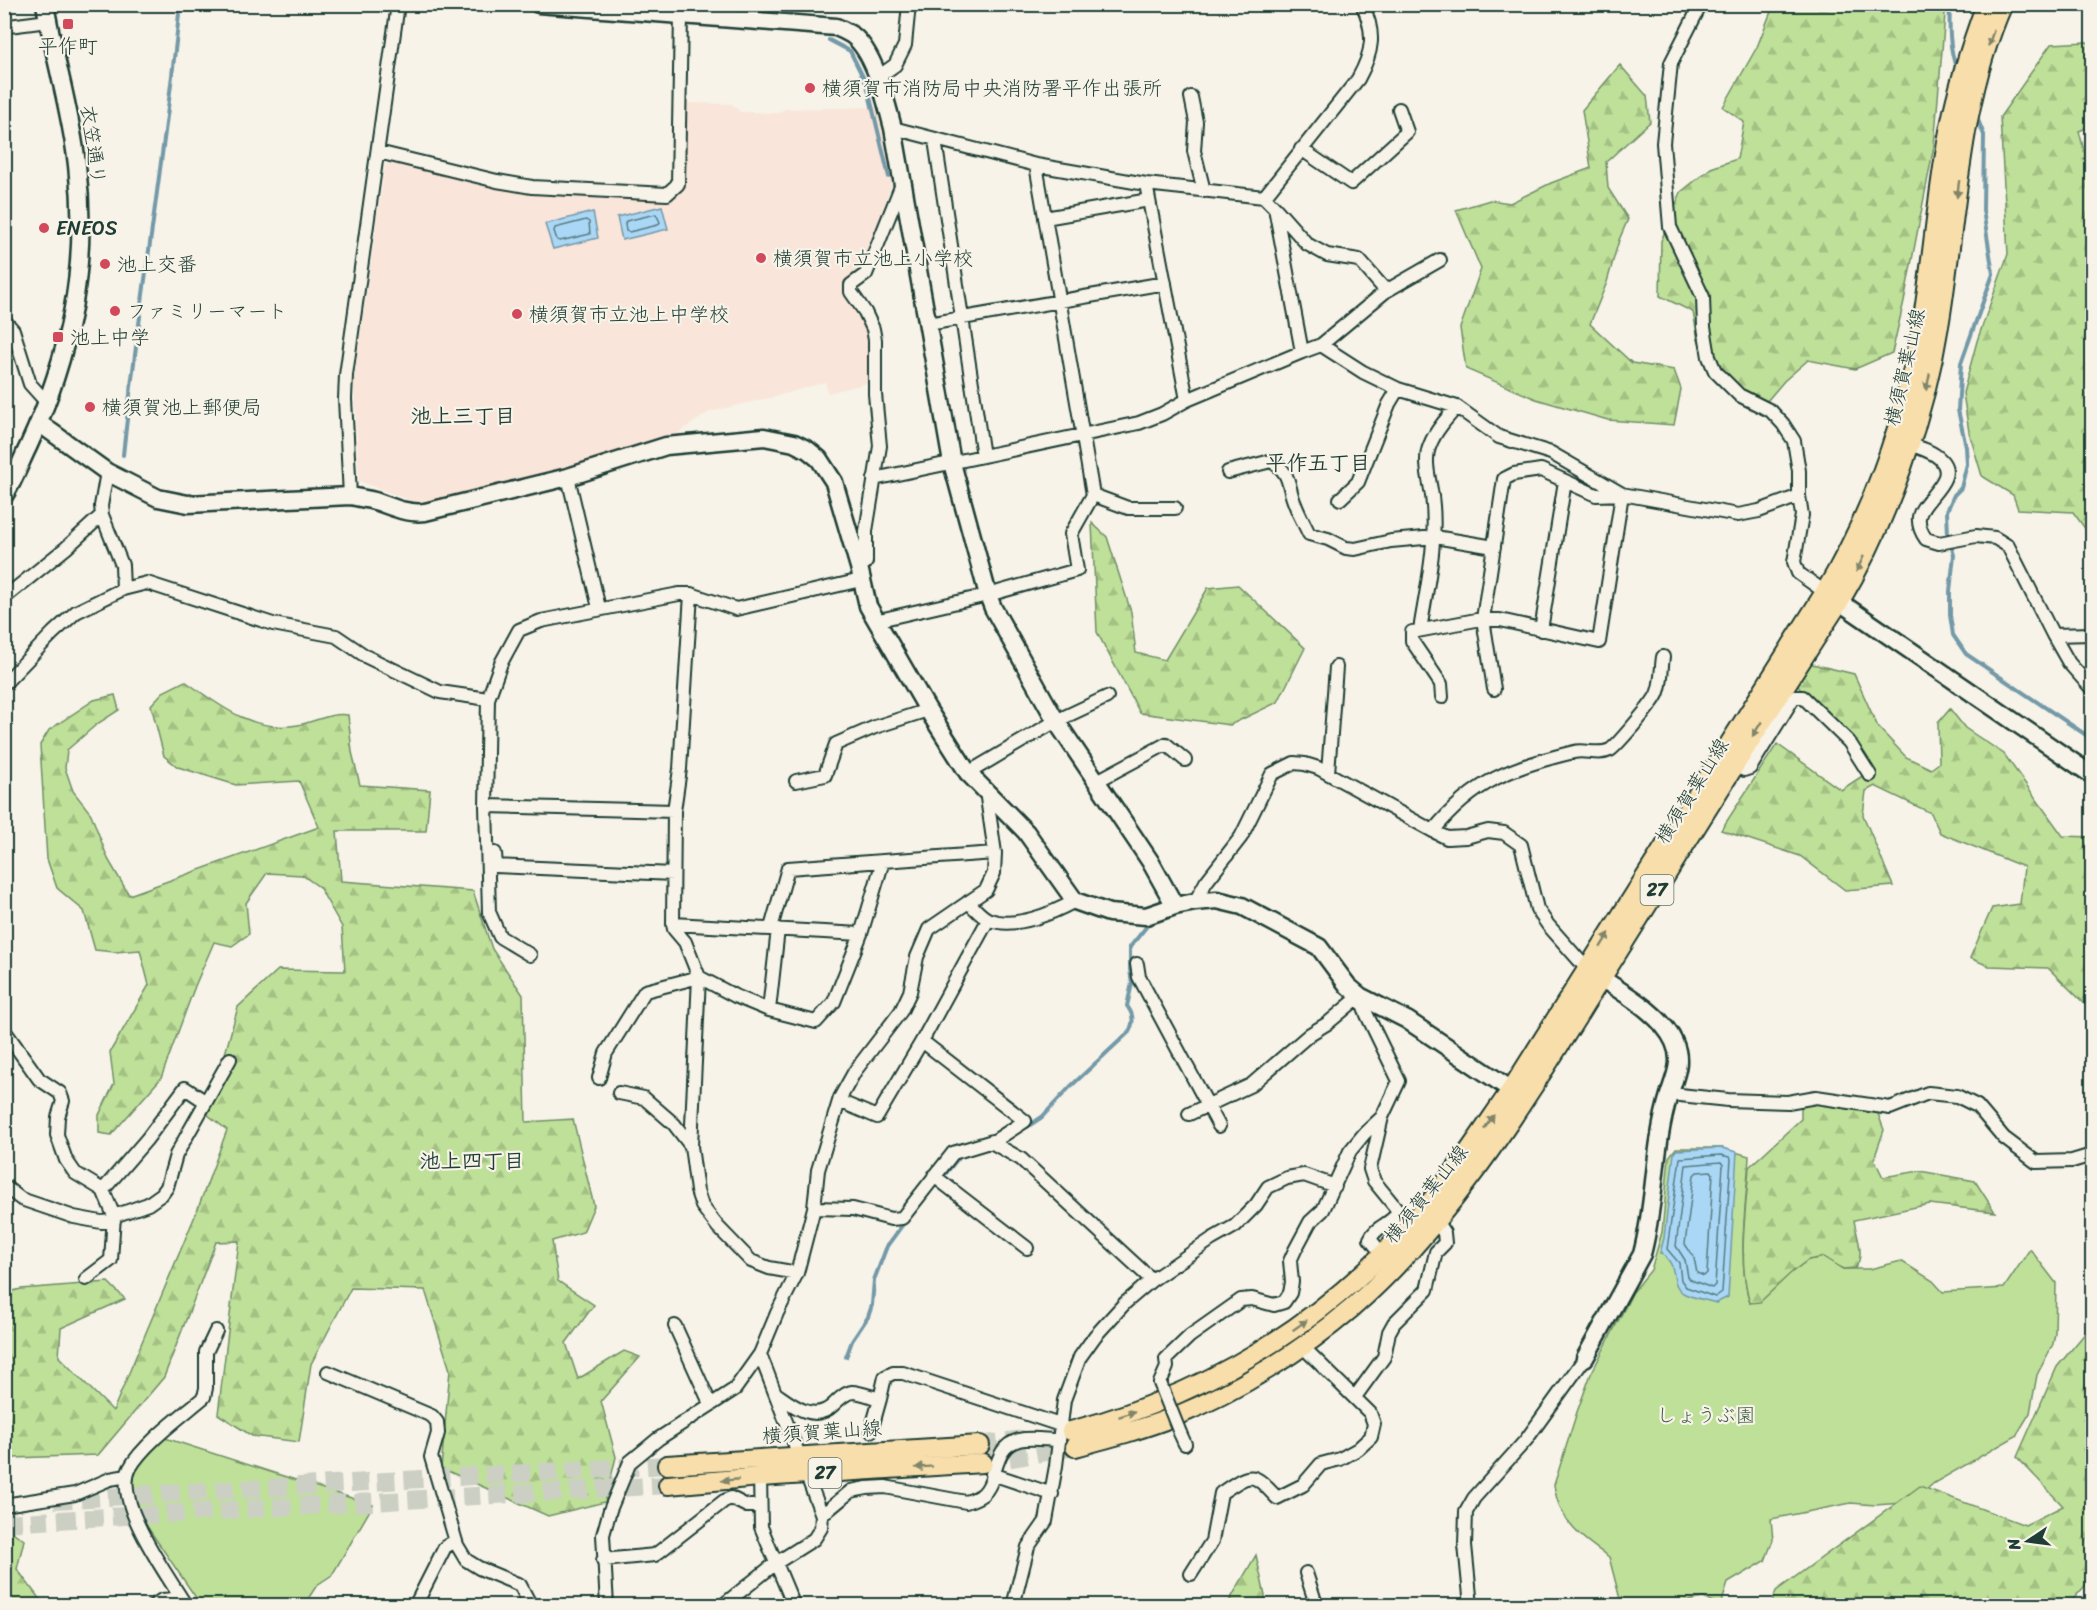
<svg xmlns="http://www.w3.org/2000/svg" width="2097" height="1610" font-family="Sriracha,'Klee One',sans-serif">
<defs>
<pattern id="forest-firs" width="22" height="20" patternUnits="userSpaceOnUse" patternTransform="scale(1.5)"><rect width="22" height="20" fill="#bfe099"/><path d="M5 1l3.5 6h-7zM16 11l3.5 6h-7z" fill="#a4c184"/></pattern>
</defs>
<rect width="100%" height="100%" fill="#f7f3e8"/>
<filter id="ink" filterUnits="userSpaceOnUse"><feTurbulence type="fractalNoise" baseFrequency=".0167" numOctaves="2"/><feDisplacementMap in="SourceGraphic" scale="12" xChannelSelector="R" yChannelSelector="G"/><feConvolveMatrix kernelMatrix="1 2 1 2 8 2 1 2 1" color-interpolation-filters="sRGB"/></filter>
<g filter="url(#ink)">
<path fill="#f9e5d9" d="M685,103L732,104L740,112L778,113L785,109L877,107L882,124L892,183L869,249L860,267L843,287L851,297L850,303L857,312L867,334V383L828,393L825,382L781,395L709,412L669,439L657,438L551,475L419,504L359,481L354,379L385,166L390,162L524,188L676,197L682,187Z"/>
<path fill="#bfe099" stroke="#6f8e66" stroke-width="1.5" d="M1676,1148H1722L1749,1156C1747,1201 1736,1259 1750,1303L1808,1260L1824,1257L1843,1269H1870L1901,1261L1933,1281L1943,1292L2004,1288L2030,1249L2056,1283L2055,1333L2053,1344L2037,1375L2030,1413L2016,1436L1934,1483L1920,1495L1903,1503L1875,1505L1851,1503L1771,1519L1773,1540L1765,1561L1728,1583L1721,1605L1703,1598L1668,1605H1628L1620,1599L1609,1557C1581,1538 1559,1522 1554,1485L1577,1412L1591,1374L1633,1292L1651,1270L1662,1232L1669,1157Z
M162,1437L373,1505L332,1575L317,1585L304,1605H201L135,1509L132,1482L135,1466Z"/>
<path fill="url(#forest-firs)" stroke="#6f8e66" stroke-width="1.5" d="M1772,5H1939L1945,14L1934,146L1904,301L1892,353L1855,369L1808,360L1784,381L1767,401L1740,388L1704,351L1698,340L1693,312L1660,296L1661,241L1681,192L1711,168L1737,159L1744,122L1723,107L1757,47L1772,9Z
M2087,42L2092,43V126L2079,131L2092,181V538L2073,512L2018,509L2013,495L1982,476L1969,432L1963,393L1977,341L2008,254L2000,117L2051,44Z
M1620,65L1647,96L1650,122L1606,162L1608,188L1628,219L1619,240L1607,282L1590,324L1632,363L1674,370L1681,389L1674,425L1608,420L1536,399L1466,369L1460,328L1481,269L1456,210L1490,200L1510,203L1551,183L1591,168L1582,110Z
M1092,523L1107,537L1131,612L1136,653L1165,660L1208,588L1238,585L1305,648L1278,702L1230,725L1140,713L1097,632Z
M1808,663L1854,674L1878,727L1906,757L1931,769L1939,763L1938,723L1950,709L1965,728L2004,754L2063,836L2092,837V1011L2048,968L1989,966L1970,958L1992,908L2020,904L2024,867L1940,833L1931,813L1875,786L1866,791L1863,815L1893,886L1845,890L1800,856L1721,830L1777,744L1841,790L1870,771L1796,684Z
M185,681C220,706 253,733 298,725C315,722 331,712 348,715L352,752L360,785L430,790L426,831H337L341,881L473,891L492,949L523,995L526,1122L573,1119L594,1206L583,1232L552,1241L558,1281L594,1305L566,1343L578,1379L624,1351L640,1357L601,1401L616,1457L605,1502L548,1516L441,1468L450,1370L425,1290L351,1288L311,1364L299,1442L252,1436L218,1414L239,1241L216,1242L164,1377L98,1455L14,1458L5,1469V1293L21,1289L108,1282L125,1299L61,1328L59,1357L113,1411L197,1211L227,1130L208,1115L238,1007L278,970L345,971L342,927L319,887L302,875L267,873L246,903L249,934L232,946L214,942L195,986L161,1078L111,1135L99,1133V1115L114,1084L110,1052L149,985L140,950L115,952L95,950L84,911L57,888L47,859L40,745L49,730L94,700L115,695L119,710L97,724L67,750L65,768L73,791L91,814L108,859L129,895L319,827L299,781L236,785L178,767L164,756L151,705L163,692Z
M1801,1095L1877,1111L1884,1130L1874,1159L1883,1177L1920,1171L1975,1181L1995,1212L1930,1204L1854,1220C1856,1235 1866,1255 1855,1268L1843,1269L1824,1257L1808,1260L1792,1272L1760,1302L1750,1303C1737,1259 1746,1211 1749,1167L1801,1119Z
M2092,1211V1265L2085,1239L2086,1213Z
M2092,1325V1578L2068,1605H1771L1776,1591L1920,1486L2025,1525L2063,1506L2017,1457L2057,1367Z
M4,1526L24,1540L17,1569L44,1605H5Z
M1256,1555L1267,1605H1227Z"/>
<path fill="#abd7f6" stroke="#7399a8" stroke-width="1.5" d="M662,206L668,229L622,240L617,217Z
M593,212L598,238L553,249L545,224Z
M1722,1148L1737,1152L1728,1297L1716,1303C1706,1300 1692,1298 1683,1293C1668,1283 1681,1265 1660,1253L1664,1238L1674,1153L1676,1150Z"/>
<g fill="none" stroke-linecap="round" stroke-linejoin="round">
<path stroke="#577b82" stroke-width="1.5" d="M656,214L660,222L658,225L629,232L626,231L625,224L626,221Z
M586,220L589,222L590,234L560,241L557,240L554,231L555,228Z
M1721,1155L1729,1157L1731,1159L1722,1292L1715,1297L1686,1287L1681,1280L1679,1263L1667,1249L1680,1158Z
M1721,1162L1723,1165L1715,1285L1712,1288L1691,1280L1688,1277L1685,1260L1676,1246L1686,1165Z
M1697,1172L1711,1171L1713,1174L1707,1273L1704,1276L1697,1273L1694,1258L1685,1244L1694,1175Z"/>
<path stroke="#7399a8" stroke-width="4" d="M1950,4C1949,27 1949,49 1957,70
M829,40L850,51L867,85L889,177
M1976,115L1984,135L1983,210L1993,274L1961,363L1958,410L1966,447L1967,464L1961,488L1954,495L1947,511L1948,535L1954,555L1950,591V615L1953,635L1966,654L2092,739
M123,455C139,304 165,155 180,4
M1027,1127L1042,1117L1070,1087L1129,1032C1134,1022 1134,1015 1127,1006L1132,983L1130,970V947L1151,921
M942,1178L960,1156
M846,1357L852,1341L868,1317L872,1305L874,1280L887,1246L906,1220"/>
<path stroke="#cccfc4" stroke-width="18" stroke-dasharray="18 9" stroke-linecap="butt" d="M980,1445L1029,1438
M983,1463L1075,1447
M54,1500L667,1465
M4,1523L668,1485"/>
<defs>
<path id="street" d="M1701,4L1671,63L1663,143L1670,227L1703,297L1704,327L1709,357L1715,371L1739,395L1771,411L1783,424L1794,441L1799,471V496L1802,515L1794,562L1798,573L1825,592
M4,24L9,26L48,21
M878,77L895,65L905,45L909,4
M1191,97L1196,122L1194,151L1204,191
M893,128L1036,165L1146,184L1264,197L1275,208L1302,352L1321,345L1386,291L1440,260
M935,140L983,456
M1301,149L1351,183L1407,132L1399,109
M378,152L497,181L532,187L667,194L678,184L681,15
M1146,184L1187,400
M1264,197L1358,79C1373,52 1376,33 1362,4
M1276,209L1307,244L1327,255L1359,260L1386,291
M1045,218L1149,200
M4,266V270
M4,320L13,330L30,384L48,404
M928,324L1165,283
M1321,345L1363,372L1398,389L1457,407L1499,437L1551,453L1622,494L1738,515L1759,511L1799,496
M1902,442C1914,446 1932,450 1941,460C1959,479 1922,499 1919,517C1918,526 1921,532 1926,539L1939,543L1976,536L1995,538L2008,546L2053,635L2092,634
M107,472L101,506L102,515L122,565L123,589
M1228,472L1271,461C1292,473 1287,486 1295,504C1299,515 1305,525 1309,534L1328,539L1346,548L1355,549L1391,541L1435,537L1494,547
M568,477L599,608
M874,479L1139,423L1162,414L1187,400L1302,352
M1093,495L1128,508H1175
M350,496L345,399L346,375L398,4
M1340,499L1358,482L1389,404L1398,389
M859,567L866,562V531L880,446L875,394V340L873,329L865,312L851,292V285L866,274L902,184
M691,594L680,769L674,811L673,924L674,929L685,942L699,977L735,996L769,1010L816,1022L834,1002L861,934L883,861L995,853
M4,598L66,548L102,515
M875,621L988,595L1077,570L1071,534L1093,495L1036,165
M1420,630C1427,586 1438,541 1432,496C1430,481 1423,460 1430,445C1435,431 1447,418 1457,407
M1541,630L1565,481
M2053,635L2069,663L2092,689
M4,684L53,633L76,612L123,589L147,583L273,624L336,636L367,657L440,692L488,699
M1442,697L1441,684L1412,641V632L1476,620H1500L1599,642L1622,494L1596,495L1541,470L1514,474L1504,479L1483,619L1494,689
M1731,761L1744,770L1750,768L1794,697H1803L1849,742L1870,775
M968,773L1056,721L1107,697
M1328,773L1336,667
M796,781L825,775L836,744L875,727L928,710
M1097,781L1166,744L1185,760
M486,806L674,811
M1433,831L1447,838L1466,837L1488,831L1504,833L1521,845L1537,909L1548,925L1586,968
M495,853L496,866L673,874
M968,902C974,907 982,918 990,920C1016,929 1053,913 1075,901
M1195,902L1206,882L1241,837L1272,774L1294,763L1305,764L1318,768L1433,831C1474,781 1511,767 1574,752C1585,749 1598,756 1610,750C1616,747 1651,705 1655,698C1662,688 1661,669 1663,657
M673,924L861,934
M771,928L788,868L883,861
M530,955L500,937L489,912L486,806L488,699L501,663L519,630L541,621L679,594H691L736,609L861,580
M1137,964L1139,977L1219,1126
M769,1010L778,929
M4,1030L39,1079L60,1093L63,1101L58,1117L57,1135L66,1160L75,1173L103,1190L114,1216
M599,1078L606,1053L645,991L699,977L691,1146L697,1191L702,1206L718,1227L751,1261L769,1268L797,1273
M619,1093L644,1098L674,1124L691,1146
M1670,1094L1728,1100L1788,1102L1816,1097L1890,1108L1928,1093L1957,1096L1977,1106L2004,1138L2036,1162L2072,1161L2092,1155
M839,1101L877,1117L922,1041L988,920
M1189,1114L1251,1085L1310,1034L1328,1023L1360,996L1367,1015L1399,1081L1382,1117L1370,1169L1374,1181L1396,1208L1397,1214C1389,1225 1376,1226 1370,1239L1382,1254
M991,1142L1021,1159L1152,1280
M934,1176L1027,1248
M4,1186L21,1199L74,1217L101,1222L114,1221
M103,1190L147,1139L185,1088L206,1102
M814,1208L853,1209L891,1219L902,1218L953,1153L996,1140L1025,1121L922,1041
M86,1279L111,1260L114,1216L148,1204L162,1194L167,1187L176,1155L230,1059
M675,1326L710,1403
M760,1354L822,1515
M328,1372L432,1416L437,1422L438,1433L431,1457L457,1545L466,1560L479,1568L520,1585L531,1606
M1160,1383L1167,1367L1166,1359L1190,1336L1241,1300L1252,1299L1274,1305L1284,1302L1290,1293L1292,1282L1290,1261L1295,1250L1310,1222L1323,1210L1350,1151L1364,1134L1382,1117
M775,1393C791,1404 814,1424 833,1405C838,1400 845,1393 852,1392C860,1392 872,1397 880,1399L871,1431
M1355,1397L1384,1357L1389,1332L1394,1323L1427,1290L1436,1252L1445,1243L1444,1233L1436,1221
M880,1399L885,1377L893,1373H903L1060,1425
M1180,1433L1185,1444
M992,1474L1052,1494
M760,1477L761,1527L794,1606
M4,1505L75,1494L110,1479L127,1476
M603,1560L655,1555L724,1501L731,1498L747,1506H760
M1306,1573L1315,1601L1314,1606
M1191,1574L1212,1541L1221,1493C1252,1472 1252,1471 1277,1498L1303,1485L1321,1464L1340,1459L1358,1449L1371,1437L1374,1424L1370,1413L1302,1346
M153,1606L162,1600L173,1599L178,1606
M186,1606C169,1577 112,1501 130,1468C143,1444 183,1415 204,1397L206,1388V1352L216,1331
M415,1606L445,1547L455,1541
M607,1606L603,1535L610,1510L630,1462L658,1439L735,1389L760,1354L777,1313L797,1273L814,1208L818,1170L840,1098L855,1071L901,1011L910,992L917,957L929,929L986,890L994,873L995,853L986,791
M722,1606L776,1563L814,1539L821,1528L822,1515L851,1491L867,1488L885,1487L966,1502C972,1500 978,1498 983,1494C999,1479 992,1447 1019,1440C1031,1437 1046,1440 1058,1440
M1013,1606L1028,1547L1046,1521L1056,1466L1064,1400L1080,1357L1095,1336L1125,1303L1152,1280L1212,1239L1235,1226L1256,1205L1268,1187L1287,1178L1304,1175L1335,1186
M1471,1606L1465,1545L1466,1512L1474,1498L1526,1440L1585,1358"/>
<path id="secondary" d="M538,4L836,27C841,29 847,32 852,35C875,52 886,102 893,128L952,463L988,595L993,608L1056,721L1150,861L1175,906
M39,423L107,472L158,498L188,504L350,496C359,498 369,499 378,502C395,508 407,514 425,512L568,477L666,446L764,437L794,443L808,450L819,459L834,482L859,567L868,606L928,710L968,773L1026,832L1075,901L1109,913L1146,916L1175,906L1195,902L1217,900L1242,906L1319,947L1348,986L1360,996L1407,1020L1522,1097
M4,496C14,481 20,463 28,447C70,356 89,265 77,165C71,111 54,58 45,4
M1828,594L2092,775
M1585,1358L1642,1254C1656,1202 1653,1148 1669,1095C1675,1076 1683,1062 1674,1042C1661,1012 1617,990 1591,971"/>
<path id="primary" d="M1071,1431C1212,1393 1331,1320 1425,1208C1457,1171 1483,1130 1511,1090L1825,592C1873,510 1906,417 1922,324C1933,258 1937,192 1950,126C1958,84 1971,45 1986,4
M1075,1447C1109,1438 1143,1429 1176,1416C1238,1391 1302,1351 1352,1308C1453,1220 1523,1103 1594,990C1676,860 1756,729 1840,601C1889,519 1925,415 1940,320C1957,215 1959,103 2003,4
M667,1465L980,1445
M668,1485L760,1477L983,1463"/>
</defs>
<use href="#street" stroke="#1f3d34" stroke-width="16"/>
<use href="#secondary" stroke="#1f3d34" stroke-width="21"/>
<use href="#primary" stroke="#1f3d34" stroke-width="22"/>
<use href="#street" stroke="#f7f3e8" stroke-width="12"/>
<use href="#secondary" stroke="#f7f3e8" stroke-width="16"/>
<use href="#primary" stroke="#f8deab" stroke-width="18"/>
<defs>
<path id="street-bridge" d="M1160,1383L1180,1433"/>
</defs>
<use href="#street-bridge" stroke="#1f3d34" stroke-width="16" stroke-linecap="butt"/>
<use href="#street-bridge" stroke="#f7f3e8" stroke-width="12"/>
</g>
<defs><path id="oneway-solid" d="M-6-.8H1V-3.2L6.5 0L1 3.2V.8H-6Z" transform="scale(1.5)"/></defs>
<g fill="#81856a">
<use href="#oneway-solid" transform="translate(1991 38) rotate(109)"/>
<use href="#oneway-solid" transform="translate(1958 189) rotate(98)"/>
<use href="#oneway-solid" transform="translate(1928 382) rotate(102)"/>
<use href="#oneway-solid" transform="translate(1860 564) rotate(115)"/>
<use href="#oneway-solid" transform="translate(1757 729) rotate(122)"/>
<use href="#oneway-solid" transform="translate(1605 940) rotate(-58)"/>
<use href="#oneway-solid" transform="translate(1489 1122) rotate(-55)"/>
<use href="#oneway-solid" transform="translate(1300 1325) rotate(-35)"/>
<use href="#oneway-solid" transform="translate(1127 1414) rotate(-19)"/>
<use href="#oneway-solid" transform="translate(924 1467) rotate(176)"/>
<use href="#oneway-solid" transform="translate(730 1480) rotate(175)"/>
</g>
</g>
<g fill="#d1495b" stroke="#f7f3e8" stroke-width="2">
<rect x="62" y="18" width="12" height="12" rx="3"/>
<circle cx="810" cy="88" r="6"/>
<circle cx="44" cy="228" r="6"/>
<circle cx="761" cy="258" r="6"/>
<circle cx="105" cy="264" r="6"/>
<circle cx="115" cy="311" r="6"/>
<circle cx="517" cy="314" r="6"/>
<rect x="52" y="331" width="12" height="12" rx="3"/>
<circle cx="90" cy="407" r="6"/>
</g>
<g text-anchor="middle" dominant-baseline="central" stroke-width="4.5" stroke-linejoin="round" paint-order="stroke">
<g fill="#f7f3e8" stroke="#60746a" stroke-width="1.5">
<rect x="1640.5" y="875" width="33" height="30" rx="4.5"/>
<rect x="808.5" y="1458" width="33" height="30" rx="4.5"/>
</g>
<g font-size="18" font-weight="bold" fill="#1f3d34">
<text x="1657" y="890">27</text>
<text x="825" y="1473">27</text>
</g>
<g font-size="20" fill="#1f3d34" stroke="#f7f3e8" text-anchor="start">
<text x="68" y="46" text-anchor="middle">平作町</text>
<text x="822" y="88">横須賀市消防局中央消防署平作出張所</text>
<text x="56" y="228">ENEOS</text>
<text x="773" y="258">横須賀市立池上小学校</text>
<text x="117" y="264">池上交番</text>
<text x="127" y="311">ファミリーマート</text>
<text x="529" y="314">横須賀市立池上中学校</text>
<text x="70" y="337">池上中学</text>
<text x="102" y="407">横須賀池上郵便局</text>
</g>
<g font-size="20" fill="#1f3d34" stroke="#f7f3e8">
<text transform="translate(93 145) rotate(82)">衣笠通り</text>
<text transform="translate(1905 367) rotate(-77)">横須賀葉山線</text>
<text transform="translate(1692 791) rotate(-58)">横須賀葉山線</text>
<text transform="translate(1426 1194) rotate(-51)">横須賀葉山線</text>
<text transform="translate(822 1432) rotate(-4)">横須賀葉山線</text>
</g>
<g font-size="20" fill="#3f5e48" stroke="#f7f3e8">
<text x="1706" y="1415">しょうぶ園</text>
</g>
<g font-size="21" font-weight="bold" fill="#1f3d34" stroke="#f7f3e8">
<text x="463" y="416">池上三丁目</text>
<text x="1318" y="463">平作五丁目</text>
<text x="472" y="1161">池上四丁目</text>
</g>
</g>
<rect width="2097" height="1610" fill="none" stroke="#f7f3e8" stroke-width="24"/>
<rect x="12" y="12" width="2073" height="1586" fill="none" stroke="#1f3d34" stroke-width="2" filter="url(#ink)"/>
<g transform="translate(2028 1541) rotate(257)" stroke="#f7f3e8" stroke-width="4.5" paint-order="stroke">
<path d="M0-4.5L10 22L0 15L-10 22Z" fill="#1f3d34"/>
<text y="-9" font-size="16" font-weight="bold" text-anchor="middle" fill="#1f3d34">N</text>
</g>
</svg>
